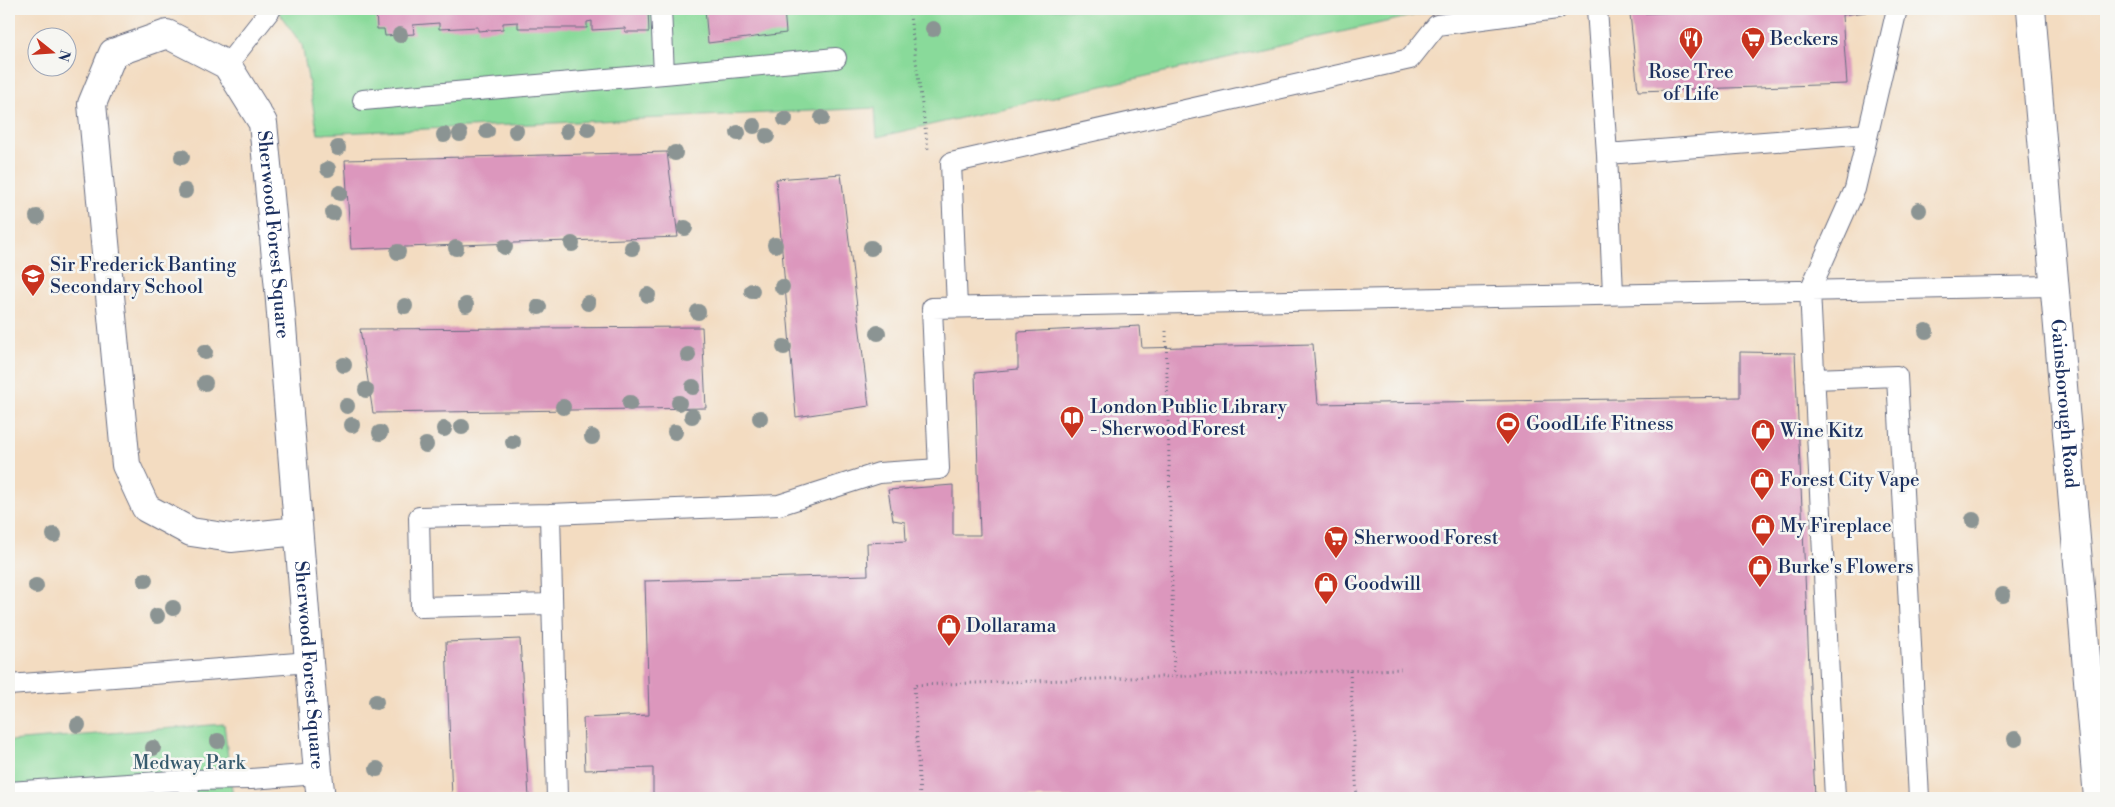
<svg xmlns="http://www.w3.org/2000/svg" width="2115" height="807" font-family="'Libre Bodoni',serif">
<rect width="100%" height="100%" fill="#f6f6f2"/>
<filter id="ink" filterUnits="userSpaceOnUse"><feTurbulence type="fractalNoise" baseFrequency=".02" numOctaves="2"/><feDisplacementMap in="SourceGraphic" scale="10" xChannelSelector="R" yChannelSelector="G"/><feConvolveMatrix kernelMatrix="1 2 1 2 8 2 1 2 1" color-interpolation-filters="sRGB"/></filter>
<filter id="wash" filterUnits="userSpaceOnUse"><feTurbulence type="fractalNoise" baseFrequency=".0096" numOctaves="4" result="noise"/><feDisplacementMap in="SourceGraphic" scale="20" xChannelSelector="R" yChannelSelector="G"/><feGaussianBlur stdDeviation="1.12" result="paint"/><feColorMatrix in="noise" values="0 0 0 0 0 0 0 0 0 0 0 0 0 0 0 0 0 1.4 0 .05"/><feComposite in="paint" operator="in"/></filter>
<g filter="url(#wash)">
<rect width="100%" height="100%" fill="#f3dcc1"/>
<path fill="#89da9a" stroke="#52847c" d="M276,9H1443L877,137L875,108L318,134L302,45Z
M224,724L233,798H9V741Z"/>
<g id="blocks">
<path fill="#dc97bd" d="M376,9H648L649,32H625V28L592,30V21L587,22V28H518V22L503,23V29L478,31V27L439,29V23L413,25L414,34L385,36L384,29H377Z
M705,9H784L786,33L708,43Z
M1707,9H1867V12L1842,15L1847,84L1638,91L1630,14L1707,11Z
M667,152L678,237L351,249L345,160Z
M841,174L869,406L796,417L776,179Z
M1140,326L1142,348L1313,344L1318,404L1740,397V352L1795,353L1815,798H653V768L585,770L583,718L649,715L645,581L868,575L867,543L906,541L905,522L893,520L888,490L953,485V535H980L975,373L1018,369V332Z
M702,327L706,408L373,413L360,329Z
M520,639L529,798H452L446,642Z"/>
</g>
</g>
<g filter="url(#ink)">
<use href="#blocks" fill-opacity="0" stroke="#676c81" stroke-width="1"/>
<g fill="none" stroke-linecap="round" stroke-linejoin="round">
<defs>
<path id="lane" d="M661,9L664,74L836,58
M1597,9L1607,154L1868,134
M227,65L271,9
M363,100L664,74
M1607,154L1613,294
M957,307L951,163L1410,59L1437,25L1557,9
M1814,379L1897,376L1919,798
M550,514L419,517L421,607L551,604
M9,685L310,662
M9,792L188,780
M189,798L188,780L251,779L318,774
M557,798L550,514L779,505L879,473L939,469L932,308L2053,286
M1835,798L1810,290L1855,189L1897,9"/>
<g id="street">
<path id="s1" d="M298,531L231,538L191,532L146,508L126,465L92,104L113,53L167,34L227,65L263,123L279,289L318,774L321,798"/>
</g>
<g id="secondary">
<path id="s2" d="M2031,9L2098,798"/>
</g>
</defs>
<use href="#lane" stroke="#676c81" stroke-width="22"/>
<use href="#street" stroke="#676c81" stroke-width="30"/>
<use href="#secondary" stroke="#676c81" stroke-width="30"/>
<path stroke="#676c81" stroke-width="3" stroke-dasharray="1 4" stroke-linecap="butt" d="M909,9L928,149
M1166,331L1174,676
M1350,671L1357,798
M920,798L914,685L1401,669"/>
<use href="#lane" stroke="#fff" stroke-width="20"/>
<use href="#street" stroke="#fff" stroke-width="28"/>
<use href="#secondary" stroke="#fff" stroke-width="28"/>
</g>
<g fill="#8b9493">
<circle cx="933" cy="29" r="8"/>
<circle cx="400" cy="35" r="8"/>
<circle cx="822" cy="118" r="8"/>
<circle cx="785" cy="119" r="8"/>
<circle cx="754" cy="126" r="8"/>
<circle cx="588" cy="129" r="8"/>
<circle cx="487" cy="131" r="8"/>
<circle cx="516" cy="131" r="8"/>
<circle cx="567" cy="131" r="8"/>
<circle cx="738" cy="133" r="8"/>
<circle cx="460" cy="134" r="8"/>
<circle cx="444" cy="135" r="8"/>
<circle cx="767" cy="136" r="8"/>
<circle cx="338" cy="148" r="8"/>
<circle cx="675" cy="153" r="8"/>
<circle cx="182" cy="157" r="8"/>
<circle cx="328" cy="169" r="8"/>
<circle cx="185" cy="191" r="8"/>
<circle cx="340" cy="193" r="8"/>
<circle cx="1919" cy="210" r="8"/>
<circle cx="333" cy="213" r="8"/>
<circle cx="37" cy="217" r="8"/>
<circle cx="685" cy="228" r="8"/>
<circle cx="572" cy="244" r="8"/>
<circle cx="775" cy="245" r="8"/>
<circle cx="505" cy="247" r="8"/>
<circle cx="456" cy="248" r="8"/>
<circle cx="632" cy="248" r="8"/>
<circle cx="871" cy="248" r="8"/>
<circle cx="398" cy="252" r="8"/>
<circle cx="782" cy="287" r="8"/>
<circle cx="752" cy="291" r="8"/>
<circle cx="648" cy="295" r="8"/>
<circle cx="588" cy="303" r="8"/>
<circle cx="466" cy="305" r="8"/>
<circle cx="405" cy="306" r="8"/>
<circle cx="539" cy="307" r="8"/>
<circle cx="698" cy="312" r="8"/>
<circle cx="1926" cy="331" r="8"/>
<circle cx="878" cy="333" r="8"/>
<circle cx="784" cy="347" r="8"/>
<circle cx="205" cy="352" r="8"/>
<circle cx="688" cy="355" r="8"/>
<circle cx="344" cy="365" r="8"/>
<circle cx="205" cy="383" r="8"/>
<circle cx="693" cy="387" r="8"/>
<circle cx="366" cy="390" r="8"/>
<circle cx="630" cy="403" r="8"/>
<circle cx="679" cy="403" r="8"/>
<circle cx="347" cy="406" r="8"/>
<circle cx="563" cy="407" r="8"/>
<circle cx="692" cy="416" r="8"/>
<circle cx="760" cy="418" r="8"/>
<circle cx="352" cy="425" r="8"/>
<circle cx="462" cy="427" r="8"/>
<circle cx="444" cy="429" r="8"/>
<circle cx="675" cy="432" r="8"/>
<circle cx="380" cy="433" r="8"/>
<circle cx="592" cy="437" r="8"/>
<circle cx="513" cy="442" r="8"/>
<circle cx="426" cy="445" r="8"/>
<circle cx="1973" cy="520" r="8"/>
<circle cx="54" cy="535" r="8"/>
<circle cx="145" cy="580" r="8"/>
<circle cx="36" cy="586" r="8"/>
<circle cx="2003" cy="595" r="8"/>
<circle cx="173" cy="608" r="8"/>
<circle cx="157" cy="616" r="8"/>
<circle cx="376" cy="702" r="8"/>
<circle cx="78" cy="725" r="8"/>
<circle cx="2015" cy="739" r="8"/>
<circle cx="218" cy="741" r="8"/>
<circle cx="153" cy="748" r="8"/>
<circle cx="377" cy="769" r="8"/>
</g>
</g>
<defs>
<symbol id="restaurant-pin" viewBox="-11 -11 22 30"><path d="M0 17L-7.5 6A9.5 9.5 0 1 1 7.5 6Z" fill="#c8321e" stroke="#f6f6f2"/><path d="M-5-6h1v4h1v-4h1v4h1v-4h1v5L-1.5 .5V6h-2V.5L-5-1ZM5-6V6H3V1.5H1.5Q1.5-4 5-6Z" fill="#fff"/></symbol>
<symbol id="supermarket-pin" viewBox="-11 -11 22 30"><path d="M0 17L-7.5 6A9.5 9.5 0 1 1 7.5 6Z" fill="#c8321e" stroke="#f6f6f2"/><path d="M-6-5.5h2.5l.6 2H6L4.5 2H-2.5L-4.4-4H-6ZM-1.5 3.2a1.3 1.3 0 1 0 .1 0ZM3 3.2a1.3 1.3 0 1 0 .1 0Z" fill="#fff"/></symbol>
<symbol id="school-pin" viewBox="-11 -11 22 30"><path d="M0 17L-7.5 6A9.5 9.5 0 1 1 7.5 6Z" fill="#c8321e" stroke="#f6f6f2"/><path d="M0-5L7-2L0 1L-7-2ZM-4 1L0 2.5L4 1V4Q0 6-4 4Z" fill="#fff"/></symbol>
<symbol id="library-pin" viewBox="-11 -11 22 30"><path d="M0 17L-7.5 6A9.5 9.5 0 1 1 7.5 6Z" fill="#c8321e" stroke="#f6f6f2"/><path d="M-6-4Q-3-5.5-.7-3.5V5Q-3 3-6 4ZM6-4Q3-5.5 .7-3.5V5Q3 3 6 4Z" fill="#fff"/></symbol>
<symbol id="stadium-pin" viewBox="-11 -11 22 30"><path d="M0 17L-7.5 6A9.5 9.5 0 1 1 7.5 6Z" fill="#c8321e" stroke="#f6f6f2"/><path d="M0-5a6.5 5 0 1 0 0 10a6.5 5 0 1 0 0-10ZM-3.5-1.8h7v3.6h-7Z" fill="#fff"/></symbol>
<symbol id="shop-pin" viewBox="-11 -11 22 30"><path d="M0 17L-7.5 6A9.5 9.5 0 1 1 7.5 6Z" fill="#c8321e" stroke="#f6f6f2"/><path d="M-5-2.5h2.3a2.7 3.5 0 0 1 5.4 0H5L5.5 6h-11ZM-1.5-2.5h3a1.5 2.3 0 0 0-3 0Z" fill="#fff"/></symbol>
</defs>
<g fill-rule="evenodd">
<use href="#restaurant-pin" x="1677" y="25" width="28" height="38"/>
<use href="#supermarket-pin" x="1739" y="25" width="28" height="38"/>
<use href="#school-pin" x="19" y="262" width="28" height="38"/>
<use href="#library-pin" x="1058" y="404" width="28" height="38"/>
<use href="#stadium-pin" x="1494" y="410" width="28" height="38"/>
<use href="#shop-pin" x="1749" y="417" width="28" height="38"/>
<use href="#shop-pin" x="1748" y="466" width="28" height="38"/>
<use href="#shop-pin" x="1749" y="512" width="28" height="38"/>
<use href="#supermarket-pin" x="1322" y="524" width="28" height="38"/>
<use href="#shop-pin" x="1746" y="553" width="28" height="38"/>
<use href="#shop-pin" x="1312" y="570" width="28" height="38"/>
<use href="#shop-pin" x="935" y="612" width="28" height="38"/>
</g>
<g text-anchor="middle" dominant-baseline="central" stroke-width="5" stroke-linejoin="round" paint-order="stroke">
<g font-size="19" fill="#1b2f5e" stroke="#f6f6f2" text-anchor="start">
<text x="1770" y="39">Beckers</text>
<text x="1691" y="72" text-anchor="middle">Rose Tree<tspan x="1691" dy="22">of Life</tspan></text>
<text x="50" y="265">Sir Frederick Banting<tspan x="50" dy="22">Secondary School</tspan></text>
<text x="1090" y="407">London Public Library<tspan x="1090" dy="22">- Sherwood Forest</tspan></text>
<text x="1526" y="424">GoodLife Fitness</text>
<text x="1780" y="431">Wine Kitz</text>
<text x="1780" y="480">Forest City Vape</text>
<text x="1780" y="526">My Fireplace</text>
<text x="1354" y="538">Sherwood Forest</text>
<text x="1778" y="567">Burke's Flowers</text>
<text x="1344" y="584">Goodwill</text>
<text x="966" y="626">Dollarama</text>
</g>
<g font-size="19" fill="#1b2f5e" stroke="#f6f6f2">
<text stroke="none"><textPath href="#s1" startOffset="929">Sherwood Forest Square</textPath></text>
<text stroke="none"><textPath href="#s2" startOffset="396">Gainsborough Road</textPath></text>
<text stroke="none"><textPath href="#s1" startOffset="1361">Sherwood Forest Square</textPath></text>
</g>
<g font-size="19" fill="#365a6d" stroke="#f6f6f2">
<text x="189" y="763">Medway Park</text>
</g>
</g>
<rect width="2115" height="807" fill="none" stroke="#f6f6f2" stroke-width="30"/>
<g transform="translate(52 52) rotate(107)"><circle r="24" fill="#f6f6f2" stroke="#9ea6b7"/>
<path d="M0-4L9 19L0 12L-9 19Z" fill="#c8321e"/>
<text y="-8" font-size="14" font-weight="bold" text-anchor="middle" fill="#1b2f5e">N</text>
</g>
</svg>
